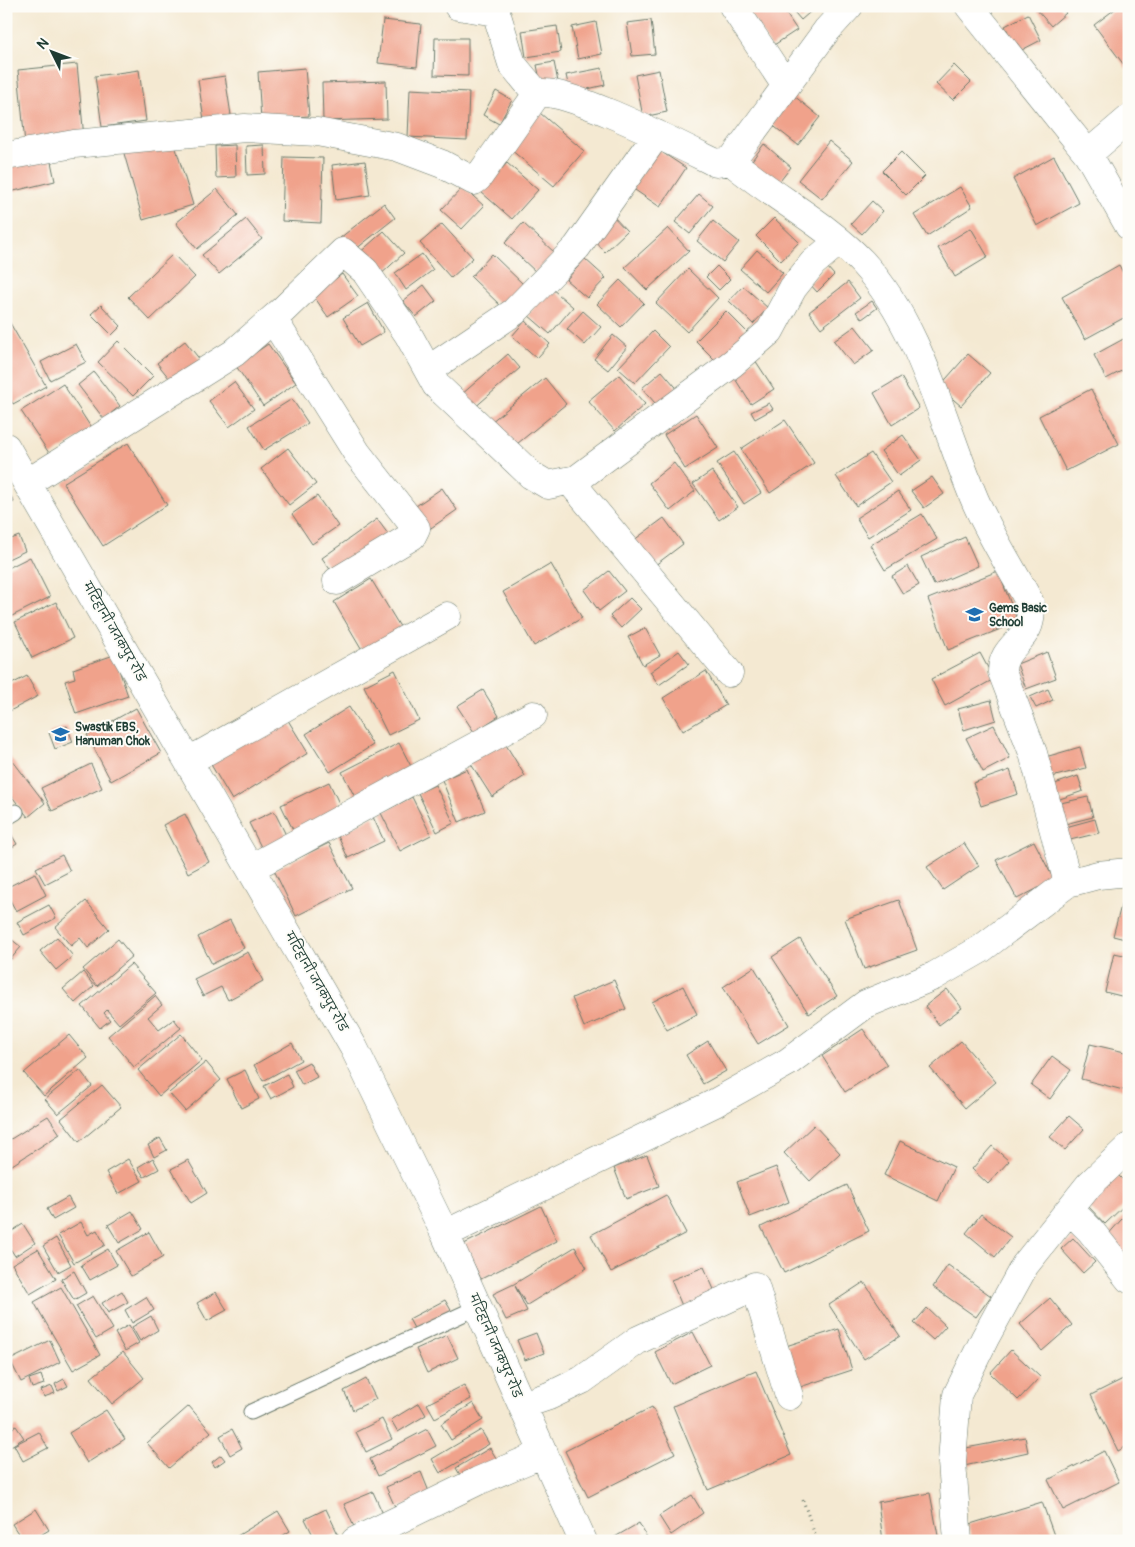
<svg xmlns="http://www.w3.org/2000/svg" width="1135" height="1547" font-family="Pangolin,'Playpen Sans Deva',sans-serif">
<rect width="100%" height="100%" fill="#fdfcf7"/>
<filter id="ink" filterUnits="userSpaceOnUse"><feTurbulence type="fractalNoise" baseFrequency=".02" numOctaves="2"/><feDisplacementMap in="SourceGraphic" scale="10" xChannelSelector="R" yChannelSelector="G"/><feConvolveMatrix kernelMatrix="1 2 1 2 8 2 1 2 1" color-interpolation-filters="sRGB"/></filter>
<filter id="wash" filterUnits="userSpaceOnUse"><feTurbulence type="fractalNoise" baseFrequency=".0096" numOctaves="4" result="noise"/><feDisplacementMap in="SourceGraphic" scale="20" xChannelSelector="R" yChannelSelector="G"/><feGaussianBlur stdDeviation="1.12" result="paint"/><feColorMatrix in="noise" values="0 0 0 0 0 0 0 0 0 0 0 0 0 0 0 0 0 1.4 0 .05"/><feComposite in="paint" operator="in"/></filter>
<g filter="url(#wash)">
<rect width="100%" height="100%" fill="#f4e9d2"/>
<g id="blocks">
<path fill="#f0a28b" d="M745,6H781L797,30L771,47Z
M789,6H817L801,20Z
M1037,6H1060L1066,13L1051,26L1035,8Z
M1119,6L1129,8L1127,69L1094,25Z
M1028,14L1041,40L1018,52L1005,26Z
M383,20L421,24L417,67L378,63Z
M651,20L655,54L632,56L627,23Z
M596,22L602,54L578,59L572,27Z
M557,26L561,52L526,57L522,31Z
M435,38H468V76L434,75Z
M554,62L558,82L541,85L537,65Z
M77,64L84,138L25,144L18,70Z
M954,65L971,82L953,100L936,84Z
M305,68L309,116L261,120L258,72Z
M602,68L605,85L570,93L566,75Z
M139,70L146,121L102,127L95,76Z
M659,70L667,112L643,117L635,75Z
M225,76L231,115L204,120L198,80Z
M386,81L387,119L323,121L322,83Z
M410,89L469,92L467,140L408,137Z
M496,91L512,100L499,124L483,115Z
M793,95L820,117L798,145L771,124Z
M540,113L584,151L554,186L510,149Z
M172,135L193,205L143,220L123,150Z
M829,141L853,161L822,199L798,180Z
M764,144L791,167L777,185L750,163Z
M235,145L236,177L216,178L215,146Z
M264,145L265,174L247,175L246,146Z
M657,149L686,168L660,207L632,188Z
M901,152L925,176L906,195L882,171Z
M1054,156L1079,203L1037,226L1013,179Z
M50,157L55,181L10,192L6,168Z
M284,157L323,158L321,223L282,221Z
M365,161L370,195L336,200L332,165Z
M507,163L538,190L512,219L481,192Z
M463,187L484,206L462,229L441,210Z
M960,187L972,207L927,236L914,215Z
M217,189L238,215L197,249L176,223Z
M699,194L713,206L690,234L675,222Z
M872,201L883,211L862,234L851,224Z
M384,203L395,218L351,253L340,238Z
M611,214L627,231L605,252L589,235Z
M774,218L799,242L781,261L756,236Z
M246,219L262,239L219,274L202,255Z
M713,221L739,242L723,262L697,241Z
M523,223L555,253L537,273L505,243Z
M442,224L473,258L451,278L420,243Z
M668,228L689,251L647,290L625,267Z
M971,228L988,257L955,277L938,248Z
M384,231L404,253L377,278L357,255Z
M757,250L783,273L766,292L740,269Z
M173,254L195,277L150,320L128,297Z
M422,254L433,270L406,290L395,273Z
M492,254L525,286L504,309L471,277Z
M585,259L606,278L587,298L566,280Z
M1119,265L1129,284V315L1085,339L1062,297Z
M717,266L730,279L719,290L706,277Z
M827,267L834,275L817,292L809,283Z
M688,269L718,298L687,332L656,303Z
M342,274L358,296L328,317L313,295Z
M620,280L644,303L621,327L597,304Z
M848,282L860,298L821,328L809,312Z
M424,285L436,301L416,317L403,301Z
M743,286L768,308L753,324L729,301Z
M551,288L573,307L550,334L528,315Z
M872,301L877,308L862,319L856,312Z
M368,303L384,332L360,346L343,318Z
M101,305L121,326L112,335L91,314Z
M583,311L601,327L585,345L567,329Z
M726,311L748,333L718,363L696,341Z
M6,316L46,386L13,404L6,392Z
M525,321L550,344L537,358L512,336Z
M855,326L874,350L853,365L834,341Z
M653,331L669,347L635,383L618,368Z
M613,335L627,347L608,370L594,359Z
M1129,336V367L1106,379L1094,355Z
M118,341L153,376L133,396L98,362Z
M185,341L201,361L173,383L157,363Z
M76,344L86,362L50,380L41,362Z
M268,344L296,383L263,406L236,366Z
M508,354L520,368L473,409L461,395Z
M968,354L990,373L961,406L939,387Z
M755,360L774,389L751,404L732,374Z
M662,371L681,393L661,410L642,388Z
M94,372L120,406L104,419L78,385Z
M619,375L645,404L615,431L588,401Z
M901,377L919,408L892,425L874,393Z
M545,378L566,404L512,448L491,422Z
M234,382L254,409L229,427L209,401Z
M63,384L92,429L51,456L21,411Z
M1091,389L1119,444L1066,471L1039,416Z
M292,399L308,423L264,450L249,426Z
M769,403L773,409L755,419L751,412Z
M696,414L718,448L685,469L664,435Z
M785,420L814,463L770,493L741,449Z
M903,435L921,460L899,476L881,451Z
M128,443L167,505L103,546L63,483Z
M288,448L316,484L289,505L261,469Z
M734,452L761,493L744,504L717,463Z
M871,453L891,482L856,506L836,476Z
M674,463L695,491L670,511L649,483Z
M712,471L738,507L719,520L693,484Z
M932,477L944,494L924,508L911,491Z
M6,487L14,502L6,506Z
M442,488L457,510L428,530L413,508Z
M898,491L911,510L868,537L856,518Z
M317,496L338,526L312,544L292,514Z
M922,514L937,539L885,570L870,545Z
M664,518L683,544L650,569L630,543Z
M377,519L391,538L336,578L322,558Z
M19,536L25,551L6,560V541Z
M965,537L978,566L934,585L921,557Z
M30,557L50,597L6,619V569Z
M551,564L582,618L534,646L503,592Z
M908,566L919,585L903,594L892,576Z
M609,571L625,591L599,611L584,590Z
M998,571L1018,622L948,650L928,599Z
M371,579L402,630L364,653L334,602Z
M630,598L641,609L621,628L610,616Z
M56,602L73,638L32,658L15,622Z
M645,628L660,655L643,665L628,637Z
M679,651L689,664L659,685L650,672Z
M1047,652L1056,678L1026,689L1017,664Z
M980,653L994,679L945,706L931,679Z
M114,655L128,696L76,714L65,681L75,678L73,669Z
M395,670L419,720L388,735L364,686Z
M706,671L726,705L683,731L663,698Z
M27,676L38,696L6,713V687Z
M1048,689L1053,700L1036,708L1030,697Z
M483,690L499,716L474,732L457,706Z
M991,700L996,720L964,730L958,709Z
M349,707L373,745L330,772L306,734Z
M136,708L161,753L111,781L87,735Z
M286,717L308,753L232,800L210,763Z
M994,725L1010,758L983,772L966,738Z
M67,726L73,742L55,749L49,733Z
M503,740L525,776L492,797L469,761Z
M399,743L414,772L357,801L342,772Z
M1080,747L1086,768L1048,778L1042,758Z
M6,752L45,803L28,817L6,789Z
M91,764L102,788L52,811L41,788Z
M467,769L485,811L459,822L442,780Z
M1010,770L1018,794L981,806L973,783Z
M1078,776L1083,791L1054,801L1049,786Z
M329,782L344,814L297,838L281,805Z
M435,785L454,823L437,832L418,793Z
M412,797L431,835L400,851L381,813Z
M1088,797L1093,817L1061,825L1056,804Z
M274,811L288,839L263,851L249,823Z
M185,814L209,862L188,873L163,825Z
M373,817L384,841L348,858L337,834Z
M1095,819L1099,833L1066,841L1062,828Z
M8,829L17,844L6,851V830Z
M1034,841L1054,880L1017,899L996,860Z
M329,843L352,888L296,916L274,870Z
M964,843L979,866L943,890L927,867Z
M62,855L70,871L45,884L36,868Z
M35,873L46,895L16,911L6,893V888Z
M899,900L917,950L864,969L845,919Z
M86,901L109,929L88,948L80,938L71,946L55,927Z
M1122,902L1129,904V940L1113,936Z
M49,905L56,918L24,935L17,922Z
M230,920L244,948L212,964L198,937Z
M57,937L73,956L56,970L40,951Z
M11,939L21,947L10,960L6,957V944Z
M118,939L132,956L97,986L83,969Z
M800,939L837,996L809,1014L772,957Z
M248,952L263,981L228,1000L221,987L203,996L194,979Z
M1114,953L1129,956V998L1105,992Z
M131,964L156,993L119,1024L107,1010L104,1013L110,1020L100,1028L82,1006Z
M754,967L789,1025L758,1044L723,987Z
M83,972L94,986L75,1003L63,989Z
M614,980L626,1009L584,1027L572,998Z
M683,986L697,1014L667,1030L652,1002Z
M947,989L962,1008L939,1025L925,1006Z
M155,996L162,1005L148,1017L159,1030L174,1019L181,1028L134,1067L108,1036Z
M863,1029L887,1065L845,1092L822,1056Z
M181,1034L202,1060L159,1096L138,1070Z
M69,1035L88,1058L44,1096L24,1073Z
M708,1041L726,1071L703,1084L686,1055Z
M961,1041L996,1082L965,1108L930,1068Z
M292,1043L301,1060L263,1081L254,1065Z
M1090,1044L1129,1053L1127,1091L1081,1079Z
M1052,1056L1071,1070L1050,1099L1031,1085Z
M206,1062L221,1080L185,1111L169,1093Z
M309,1062L317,1077L302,1085L294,1070Z
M80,1070L92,1086L58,1114L45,1099Z
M245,1070L259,1099L241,1108L227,1079Z
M287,1074L293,1087L271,1099L264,1086Z
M102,1085L121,1107L79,1142L61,1119Z
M48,1116L60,1134L6,1169V1142Z
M1069,1116L1084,1129L1065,1150L1050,1137Z
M814,1125L840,1153L810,1181L784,1153Z
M160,1138L167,1150L154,1157L148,1145Z
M900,1141L954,1167L938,1201L884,1175Z
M992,1146L1009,1161L988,1184L972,1169Z
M647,1155L659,1186L626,1199L614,1168Z
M153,1158L159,1169L144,1177L138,1167Z
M128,1159L142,1181L118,1194L106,1172Z
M188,1160L207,1193L191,1203L171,1169Z
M776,1167L789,1202L750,1217L737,1182Z
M1118,1175L1129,1186V1201L1105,1224L1087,1205Z
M847,1185L869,1231L784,1273L761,1227Z
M666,1195L686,1233L611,1272L591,1235Z
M68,1197L74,1208L53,1220L47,1209Z
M541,1206L557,1241L481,1279L464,1244Z
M132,1211L143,1229L119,1243L108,1225Z
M1129,1211V1259L1105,1238Z
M981,1214L1011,1237L995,1257L966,1233Z
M81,1222L88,1235L97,1230L105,1245L74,1263L58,1235Z
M23,1224L35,1243L15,1256L6,1242V1235Z
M149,1232L163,1257L131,1276L116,1251Z
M56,1238L71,1265L58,1272L43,1246Z
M1073,1238L1095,1262L1083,1273L1061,1249Z
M575,1247L587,1268L527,1305L515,1286L527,1311L506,1320L493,1294L514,1284Z
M38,1249L56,1279L30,1294L12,1264Z
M108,1249L117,1265L90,1280L81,1265Z
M948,1265L991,1296L976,1317L933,1287Z
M704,1267L716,1294L683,1308L671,1280Z
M74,1271L86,1293L74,1300L61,1279Z
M864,1282L900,1336L864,1359L829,1305Z
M61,1287L100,1355L73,1370L34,1302Z
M122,1291L128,1302L108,1313L102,1303Z
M216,1292L227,1310L207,1321L197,1303Z
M93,1296L113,1329L96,1339L76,1306Z
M146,1297L154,1310L132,1323L125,1310Z
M1050,1298L1072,1325L1042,1351L1020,1324Z
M445,1300L452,1312L416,1332L409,1319Z
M927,1308L946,1326L933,1340L914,1323Z
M151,1316L158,1330L140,1341L132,1327Z
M129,1325L139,1343L125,1351L115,1333Z
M839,1329L852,1370L800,1387L786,1346Z
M693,1332L710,1365L671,1384L655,1352Z
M536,1333L544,1353L525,1360L517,1340Z
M447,1335L458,1358L427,1373L416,1349Z
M50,1340L60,1362L21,1382L10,1360Z
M1011,1350L1040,1377L1018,1400L990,1373Z
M123,1352L144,1378L112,1404L91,1378Z
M756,1371L791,1455L708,1490L673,1406Z
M41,1375L44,1384L32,1388L29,1379Z
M1129,1376V1445L1118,1451L1091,1395Z
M64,1379L68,1386L58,1391L55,1384Z
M366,1379L376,1399L353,1410L344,1391Z
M464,1385L471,1399L435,1418L427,1404Z
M52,1386L55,1393L44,1397L41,1390Z
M419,1403L426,1415L398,1432L391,1420Z
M473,1403L483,1420L451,1440L441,1424Z
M189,1406L211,1432L169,1468L147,1443Z
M652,1407L675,1453L588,1497L565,1451Z
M106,1410L125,1439L87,1463L69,1433Z
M382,1419L392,1439L366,1452L356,1432Z
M16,1426L24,1438L6,1449V1432Z
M232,1429L242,1448L230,1455L220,1436Z
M427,1429L436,1446L378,1476L370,1459Z
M481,1430L489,1444L440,1473L432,1459Z
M39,1432L48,1448L23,1461L14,1445Z
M1025,1437L1028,1452L955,1468L966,1448Z
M490,1448L498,1461L463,1480L456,1468Z
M1104,1451L1119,1482L1063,1510L1048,1480Z
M221,1455L225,1460L215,1467L212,1462Z
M421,1472L430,1494L396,1509L386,1487Z
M373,1492L383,1514L354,1527L344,1504Z
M930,1493L939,1541H883L878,1502Z
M692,1495L703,1513L671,1535L659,1516Z
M1042,1502L1056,1541H973L967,1525Z
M36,1509L49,1530L31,1541H23L12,1524Z
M326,1509L338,1534L325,1541H316L305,1519Z
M278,1511L290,1531L274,1541H229Z
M639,1523L649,1541H608Z"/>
</g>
</g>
<g filter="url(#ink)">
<use href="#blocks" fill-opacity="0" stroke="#6a796b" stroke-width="1"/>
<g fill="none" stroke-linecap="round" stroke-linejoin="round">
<defs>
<path id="service" d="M6,818L16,812
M251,1412L478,1307"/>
<path id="minor" d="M458,6L496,12L512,64L537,94
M733,6L786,86
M849,6L827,30L731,161C773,197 824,222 862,262C919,324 941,417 972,493C987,531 1011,567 1030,603C1036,642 1002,642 1002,672L1033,753L1068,883
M969,6L1088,154L1129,226
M1088,154L1129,119
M6,156L74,144L245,128L317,132L397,147L442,164L474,181L478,178L537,94C558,83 689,150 716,163L731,161
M273,319L357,453L416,528L412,536L337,581
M428,370L514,312L577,247L657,134
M6,447L354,1048L445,1234L583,1541
M570,481L729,673
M27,483L234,353L283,310L343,252L365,271L408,334L436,385L531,475L548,485L577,479L733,363L770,331L793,288L813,263L839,241
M189,761L447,616
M251,868L533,715
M1070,1210L1090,1230L1129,1279
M445,1234L713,1104L788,1062L866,1004L934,976L981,949L1068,883L1098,875L1129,872
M522,1405L549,1396L582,1380L638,1340L755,1286L789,1396
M355,1541L478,1481L544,1453
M958,1541L952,1462L957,1395L985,1338L1025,1265L1089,1185L1129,1147"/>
</defs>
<use href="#service" stroke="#6a796b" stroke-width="17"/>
<use href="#minor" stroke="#6a796b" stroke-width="29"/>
<path stroke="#6a796b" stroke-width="3" stroke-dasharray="1 4" stroke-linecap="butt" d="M803,1500L817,1541"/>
<use href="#service" stroke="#fff" stroke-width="15"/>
<use href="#minor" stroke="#fff" stroke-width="28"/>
</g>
</g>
<defs>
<symbol id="school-bare" viewBox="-9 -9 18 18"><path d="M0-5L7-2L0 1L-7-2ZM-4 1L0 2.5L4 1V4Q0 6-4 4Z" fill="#1f6fb2" stroke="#fdfcf7" stroke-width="2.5" paint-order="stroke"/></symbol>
</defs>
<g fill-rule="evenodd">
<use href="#school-bare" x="962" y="602" width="25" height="25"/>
<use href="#school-bare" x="48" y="722" width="25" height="25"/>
</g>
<g text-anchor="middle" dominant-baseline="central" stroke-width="4" stroke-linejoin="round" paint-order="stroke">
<g font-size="12" font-weight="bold" fill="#1f3d34" stroke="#fdfcf7" text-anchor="start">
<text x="989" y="608">Gems Basic<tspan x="989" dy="14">School</tspan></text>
<text x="75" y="727">Swastik EBS,<tspan x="75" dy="14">Hanuman Chok</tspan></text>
</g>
<g font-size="12" fill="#1f3d34" stroke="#fdfcf7">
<text transform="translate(114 632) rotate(60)">मटिहानी जनकपुर रोड</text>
<text transform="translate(316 982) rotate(60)">मटिहानी जनकपुर रोड</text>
<text transform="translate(495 1346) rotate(66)">मटिहानी जनकपुर रोड</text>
</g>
</g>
<rect width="1135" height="1547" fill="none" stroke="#fdfcf7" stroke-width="25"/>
<g transform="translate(52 52) rotate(312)" stroke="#fdfcf7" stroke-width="4" paint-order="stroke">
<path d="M0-4L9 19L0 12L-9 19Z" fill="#1f3d34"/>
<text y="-8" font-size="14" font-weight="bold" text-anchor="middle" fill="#1f3d34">N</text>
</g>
</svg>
